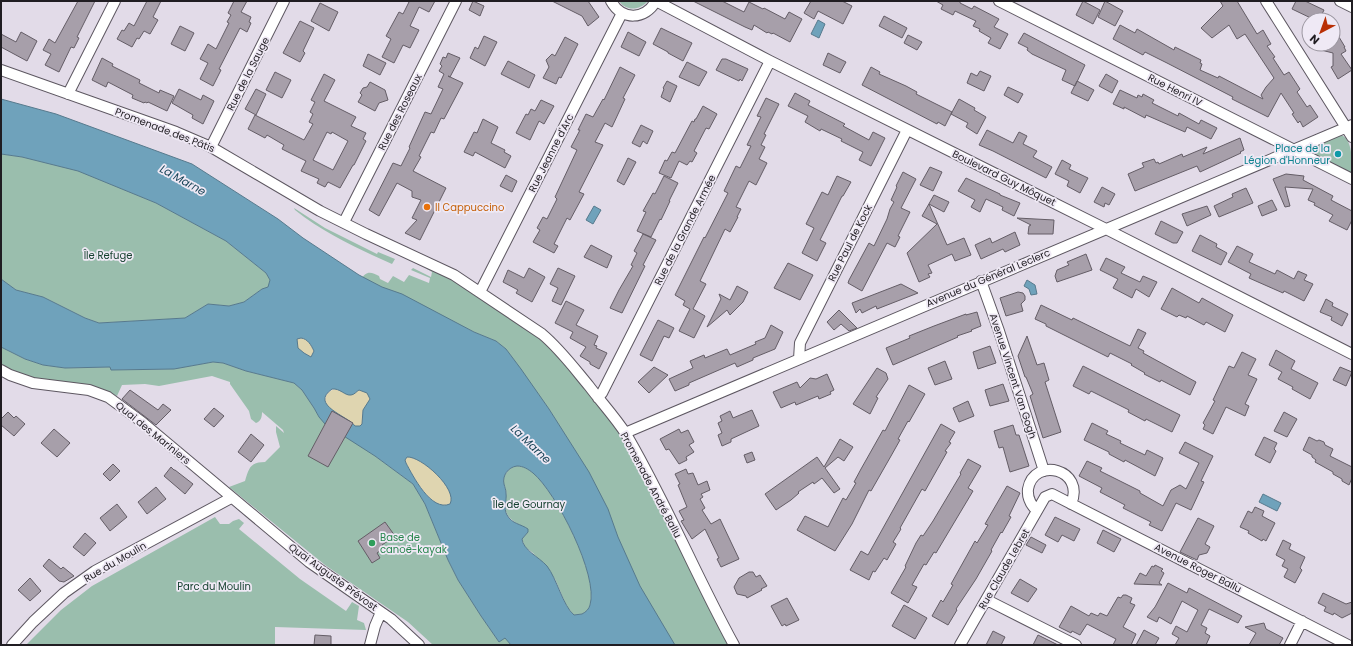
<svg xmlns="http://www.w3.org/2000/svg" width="1353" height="646" font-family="Poppins,sans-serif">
<rect width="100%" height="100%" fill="#e2dbe8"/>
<path fill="#9abead" d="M619,1H648C640,10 627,12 619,1Z
M1341,135C1353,139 1352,162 1352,174L1314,155L1311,149L1313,146Z
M1,154L22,157L79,171L156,203L226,241L266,273L270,280L269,287L262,289L244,302L229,306L208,304L185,318L99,323L85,318L43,297L16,290L1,279Z
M294,208L325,228L377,254L378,252L395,259L392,264C358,249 324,233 295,210Z
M424,267L440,271L505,312L549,345L589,391L623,437L648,483L656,502L687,563L730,645H663L587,477L589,473L549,409L506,349L496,341L474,332L428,309L361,280C365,271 371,271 379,276L380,279L388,283L393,276L404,282L409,275L429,283L430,278L411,270L413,268L431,277L432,272Z
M1,347L25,359L43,365L65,368L110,367L111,370L173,369L213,362L223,363L246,371L294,383L302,390L314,408L319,417L375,456L413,484L425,504L448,560L458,580L481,616L499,642L505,637L511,645H433L408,622L325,565L229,487L245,481C249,468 250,462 265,462L280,447L276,432V426L284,433L283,430L262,412C262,417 261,421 256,423L251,419L249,411L230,384V382L212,376L159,386L145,384L122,385L117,396L106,391L93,386L49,382L27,376L1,366Z
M517,466C523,466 528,469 533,473C556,492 599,576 590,605C589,609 586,612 582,614L574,615L567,607L555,579L533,553L525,547L522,539L528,532C522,525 512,523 507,514C504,508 506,503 506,496C507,491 505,488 504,484C502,476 509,467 517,466Z
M215,517L220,524H229L233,521L239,519L244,523L239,529L300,579L346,611L352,602L359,606L357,620L364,623L366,630L275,627V645H26L61,610L92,586Z"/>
<path fill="#dfd5b0" d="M301,338C308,339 311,345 314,351L311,357L297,348V339Z
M335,389L350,395L359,390L368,393L370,399L362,414V424L360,426H355C349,418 320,410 326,396C328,392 331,390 335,389Z
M407,457C421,456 458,489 450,504C432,512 413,476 406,463L405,460Z"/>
<path fill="#6fa2bb" stroke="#577a8d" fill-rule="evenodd" d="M818,20L825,24L819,38L811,34Z
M1,99L56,114L192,164L278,219L303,238L359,275L382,287L402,294L474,332L496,341L506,349L521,369L549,409L589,472L608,509L618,537L640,586L675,645H511L505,638L499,642L481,616L458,580L448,560L425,504L413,484L375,456L325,424L319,417L314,408L302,390L294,383L246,371L223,363L213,362L174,369L111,370L110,367L65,368L43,365L25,359L1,347V279L16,290L43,297L85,318L99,323L185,318L208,304L229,306L244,302L262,289L268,287L270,280L266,273L226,241L156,203L78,171L22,157L1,154ZM301,338C308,339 311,345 314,351L311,357L304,353L298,348L297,339ZM332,389C340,388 345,396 351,395C354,395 357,391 359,390L367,393L370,399L363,410L362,424L360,426H355C348,416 309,405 332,389ZM407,457C421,456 458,489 450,504C431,512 413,476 406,463L405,460ZM517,466C523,466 528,469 533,473C556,492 599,576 590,605C589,609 586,612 582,614L574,615C563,606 557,579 547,566C539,557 523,550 522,539L528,532V529C521,524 512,524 507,515C503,508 507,501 506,493C506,490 505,488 504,484C502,476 508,467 517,466Z
M594,206L601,210L593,224L586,220Z
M1027,280L1035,285L1037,294L1031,295L1029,289L1024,286Z
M1263,494L1281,503L1277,511L1259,502Z"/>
<path fill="#a79faa" stroke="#645d66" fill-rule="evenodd" d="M78,1H95L77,37L79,38L74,48L71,47L59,72L45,65L51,54L43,50L49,39L55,43Z
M147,1H161L153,17L158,20L150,34L144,31L139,39L137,38L132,47L117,39L122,30L124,31L129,23L134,26Z
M234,1H247L241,12L251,17L249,22L251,23L247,32L240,28L219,69L221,70L213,86L200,79L208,63L200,59L208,44L216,49L229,23L227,22L231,15L228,13Z
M406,1H435L429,12L419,7L410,26L419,30L410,48L403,45L394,63L382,57L391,39L386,36L399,12L403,14L409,2Z
M473,1L484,6L480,16L469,10Z
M552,1H588L599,17L588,26L582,16Z
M693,1H722L744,12L749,2L763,9L764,8L785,19L789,12L802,19L790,42L773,33L772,34L768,32L767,33L754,25L752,30L745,27Z
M811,1H842L852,6L843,24L818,11L814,19L804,13Z
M936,1H960V3L972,9L974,6L999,19L994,27L1008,34L1000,49L988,43L991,38L979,31L980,29L973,26L976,21L955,11L953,15L941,9L943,5Z
M1083,1L1100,10L1093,24L1076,15Z
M1105,1L1123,11L1115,26L1098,17Z
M1220,1H1237L1257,34L1263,30L1271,44L1267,46L1275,57L1273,58L1284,75L1289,72L1300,89L1297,92L1307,107L1310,105L1318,117L1303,127L1300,121L1298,123L1292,114L1294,113L1281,93L1268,117L1232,99L1233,97L1167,63L1145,52L1143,55L1113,39L1120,25L1135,33L1137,29L1174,50L1175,47L1201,60L1200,63L1202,64L1200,70L1218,78L1219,76L1263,99L1261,95L1266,87L1274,78L1245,34L1237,39L1229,25L1212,38L1201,28L1223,6Z
M1296,1H1305L1324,10L1319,20H1315L1292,9Z
M320,3L338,12L329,31L311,21Z
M884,16L907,28L902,38L879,26Z
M300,21L314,28L303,51L305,53L300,62L283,53Z
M180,26L194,33L185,51L171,44Z
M1333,27L1345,47H1344L1346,51L1341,54L1352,70L1338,79L1331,67L1333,66V53L1309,47V44H1333Z
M661,28L692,43L683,61L668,53V52L653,44Z
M21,32L37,41L27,61L1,47V34L16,42Z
M628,32L646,42L639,56L621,47Z
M1024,33L1085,65L1075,86L1062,80L1066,70L1032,54L1027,50L1028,48L1018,43Z
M908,35L922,42L917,50L904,43Z
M484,36L497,42L485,66L470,58L475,47L478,49Z
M565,37L578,44L561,78L559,77L556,84L543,78L549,67L546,60L552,54L555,56Z
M448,53L460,58L450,77L448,76L463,83L444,119L441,118L434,133L431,132L419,156L421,157L413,171L446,188L420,240L405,233L417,220L412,218L421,200L412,197V191L397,183L379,216L369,210L393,163L401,166L410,148L409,147L425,112L431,114L443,89L438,87L444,74L439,71L442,66L440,64L443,57L446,58Z
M828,53L846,62L840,73L823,65Z
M368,54L386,63L380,75L363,66Z
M102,58L113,64L112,66L140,80L139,83L159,93L160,90L174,96L167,111L148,102L147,103L145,102L144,103L132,98L133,95L108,82L106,87L92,80Z
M722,59H726L748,69L742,81L740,79L739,81L716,70Z
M508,61L535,75L529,88L501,74Z
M687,62L707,72L699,86L679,77Z
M620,67L635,75L623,98L625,99L612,127L605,123L595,142L603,145L579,192L584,194L570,220L567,218L554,244L558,246L554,253L533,242L540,230L537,228L543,217L547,219L557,199L555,197L577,150L571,147L580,130H578L586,114L593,117L603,99L604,100Z
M871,67L880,72L879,74L906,86L917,92L916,94L952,112L945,126L938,122L937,124L862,85Z
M980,71L991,76L984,91L967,83L971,73L977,76Z
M275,72L291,80L282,98L266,90Z
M324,74L335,80L324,101L356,117L351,126L366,133L363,139L366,141L354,165H353L340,188L328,182L325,187L317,183L319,179L301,171L306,161L282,149L284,145L267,135L265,138L248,129L255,115L304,140L313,124L309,122L313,114L310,112L315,102L311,100ZM327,132L331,134L332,132L348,141L333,170L313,160Z
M1106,74L1118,81L1112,93L1099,86Z
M667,81L677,86L670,102L661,97L664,89L663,88Z
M1077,81L1094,90L1088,101L1071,93Z
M370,82L385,90L388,100L379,103L375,111L358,102L362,95L360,93L363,88L367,87Z
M1008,87L1023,94L1018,103L1004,95Z
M179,89L201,100L203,95L214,101L203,124L192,118L193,115L172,103Z
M256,89L266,94L256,115L245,109Z
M1120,90L1137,98L1138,95L1142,97L1143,94L1154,100L1152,103L1178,116L1179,113L1199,124L1201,120L1217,128L1211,139L1187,127L1185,132L1146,115L1145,118L1124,107V109L1113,104Z
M795,93L810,101L808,105L845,124L843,126L869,140L873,132L885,138L871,166L859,160L863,152L841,141L842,139L821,129L820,131L805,122L808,116L788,106Z
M766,98L779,104L764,134L766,135L761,145L765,147L759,159L767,163L756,185L749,181L736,207L741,209L737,217H738L730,232L725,229L700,281L706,284L693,309L705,316L694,338L679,331L690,309L683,305L685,301L675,295L704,237L705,238L728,193L724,191L736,166L740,168L751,146L747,145L761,117L757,116Z
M959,99L975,108L974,110L986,117L977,134L966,127L968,123L951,114Z
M541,100L554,106L544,124L539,121L530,140L516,133L526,114L528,115L531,109L535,111Z
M703,106L717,114L709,129L706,128L694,151L697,153L692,162L690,161L687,165L679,161L671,178L659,173L665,160L667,161L672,152L675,153L692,121L694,122L695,119H696Z
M483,119L498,127L491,143L505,150L504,152L511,156L505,168L475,152L473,156L464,152L474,132L477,133Z
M641,125L653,131L647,144L643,141L640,147L632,143Z
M987,130L1013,143L1019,132L1027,136L1023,144L1037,151L1033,157L1052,167L1046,178L993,151L979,145Z
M1240,138L1244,150L1240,152L1241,153L1200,172L1197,166L1135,191L1128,174L1144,167L1142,163L1154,159L1156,163L1158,162L1159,164L1182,154L1183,157L1207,147L1203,154Z
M628,158L636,162L624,185L617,181Z
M1062,160L1071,165L1069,169L1088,178L1080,193L1067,186L1069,181L1055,174Z
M930,167L942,172L933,191L920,185Z
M903,172L916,179L901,208L910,212L898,236L900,237L895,247L887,243L862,291L848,283L849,280L869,243L874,246L887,219L890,209L894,202L891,200L897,187L896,186Z
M1286,174L1304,176L1303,180L1333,196L1331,200L1352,211V220L1347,230L1329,221L1333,215L1314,205L1315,203L1308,200L1313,189L1285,187L1290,206L1285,207L1273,179Z
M506,175L517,181L512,192L500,186Z
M664,176L678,183L669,201H670L661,220L660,219L651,237L637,231L646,212L643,211L653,193L655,194Z
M837,176L851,182L843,196H842L820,240L826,243L817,261L802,253L814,228L806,224L822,192L828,195Z
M966,178L1000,194V195L1020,203L1014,216L1002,210L1003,207L986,199L980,212L971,207L975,200L958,191Z
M1102,187L1115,194L1109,205L1105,203L1104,207L1094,202Z
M1246,188L1253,203L1219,217L1214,206L1233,197L1232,194Z
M934,195L949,202L944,212L929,204L947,245L964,238L971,255L955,261L952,254L928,265L932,273L928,274L930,277L919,282L907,253L937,224L922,216Z
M1272,200L1277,210L1262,216L1258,206Z
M1207,206L1211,215L1187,226L1182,214Z
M1017,218L1054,220L1053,234H1028L1029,226L1031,225Z
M1161,221L1183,232L1177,243H1173L1155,234Z
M1015,232L1020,245L1005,252L1003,249L981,259L975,245L990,238L992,243Z
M643,234L656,240L643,265L645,266L622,313L610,308L619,290L633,266L631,265L637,253L634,251Z
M1200,235L1217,244L1216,247L1227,253L1221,265L1192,251Z
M591,245L612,256L607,268L584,257Z
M1237,246L1253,254L1249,262L1275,274L1277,270L1294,279L1298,271L1307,275L1304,280L1313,284L1304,301L1284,291L1283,293L1249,278L1251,274L1228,262Z
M1086,254L1092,270L1057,282L1055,276L1057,270L1069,265L1067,262Z
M1106,258L1125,267L1121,273L1140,282L1143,276L1157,282L1149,297L1136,289L1132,298L1113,288L1118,279L1100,270Z
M788,263L813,275L800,300L774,288Z
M529,268L545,277L532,302L516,293L518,290L503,282L508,270L524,278Z
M558,268L575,276L561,305L552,301L558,288L550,284Z
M901,284L918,293L877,309L876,306L862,313L860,309L856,313L852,303Z
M737,286L748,292L743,302L730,315L727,310L707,327L721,299L719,294L730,300Z
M1172,288L1199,303L1202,298L1233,315L1225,332L1206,322L1204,325L1187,316L1186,318L1179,315L1177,317L1161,309Z
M1018,292L1023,293L1025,296V300L1021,304L1023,311L1006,316L1000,298Z
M1326,299L1333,303L1332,306L1348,314L1342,326L1331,320L1332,317L1320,312Z
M566,301L584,310L576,325L598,336L594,345L597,346L596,348L607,353L599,369L590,364V362L580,356L586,347L570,338L573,332L555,323Z
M1041,305L1072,320L1073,318L1130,346L1138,329L1146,333L1138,348L1144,351L1143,353L1196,382L1190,395L1161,380L1160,382L1144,374L1145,373L1131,365L1132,364L1110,353L1108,357L1046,326V324L1035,319Z
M839,310L857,328L849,331L841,324L834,330L827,322Z
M977,312L981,326L971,330L972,331L957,336L958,337L893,365L886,348L910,338L909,336L934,326L966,314V315Z
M658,320L674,328L669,338L664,336L652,361L640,355Z
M771,325L783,332L775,349L753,358V360L737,367L735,363L689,383V385L675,391L669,379L693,368L690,361L704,355L705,358L727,349L730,355L756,344L755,342L765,338Z
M1027,336L1037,365L1044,363L1049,380L1045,382L1061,432L1043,438L1030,396L1033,394L1026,377H1025L1018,356Z
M990,346L996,363L978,369L973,352Z
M1276,350L1295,361L1291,369L1318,383L1310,399L1292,389L1293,387L1278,379L1282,372L1269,365Z
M1242,352L1256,359L1248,375L1257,379L1245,404L1249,406L1245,416L1226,407L1213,434L1203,429L1205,425L1203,423L1215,401L1213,400L1229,366L1234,368Z
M945,361L952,379L935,385L928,368Z
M1083,366L1180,415L1172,432L1146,419L1145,421L1128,412L1129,410L1091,391L1089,394L1073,386Z
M654,367L668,375L649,393L638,382Z
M1340,367L1352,372L1346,386L1333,380Z
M877,368L886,373L888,379L876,397L878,398L870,414L853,404Z
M827,374L834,390L830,392L831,394L819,399L818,396L796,405L795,402L781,408L773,392L797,382L800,388L810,378L816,379Z
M1003,384L1009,401L990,406L985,390Z
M909,385L925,394L909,422L908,421L898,439L900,440L891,456L871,491L869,490L852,524L835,551L797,530L805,516L828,527L843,498L846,500L856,483L854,482L861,469L883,430L885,431Z
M130,390L158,410L163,404L171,410L156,425L122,399Z
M968,401L974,416L959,422L953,408Z
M214,408L224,416L214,427L204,419Z
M752,410L759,426L731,439V442L722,446L718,435L722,433L718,423L722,421L720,416L730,411L733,418Z
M332,411L353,423L328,467L308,456Z
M8,412L14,418L16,416L25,424L14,436L1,425V419Z
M1284,412L1297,419L1287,437L1274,431Z
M1092,423L1108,431L1106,434L1121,441L1120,443L1145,455L1147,450L1163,458L1155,476L1125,460L1124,462L1109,454V452L1084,440Z
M941,424L955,432L949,442L951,443L945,451L947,452L925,491L922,489L900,528L901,529L893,542L896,544L887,560L884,558L875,572L873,571L869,580L850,570L861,551L868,555Z
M1013,425L1016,435H1019L1029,466L1010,472L1003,447L999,448L994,431Z
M54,429L70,443L57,457L41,443Z
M679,429L681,433L688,430L694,442L689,445L694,452L686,457L687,460L679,464L669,449L666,450L660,439Z
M251,434L264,445L251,462L238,452Z
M1264,437L1277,443L1274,449L1276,451L1270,463L1255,455Z
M1309,437L1317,441L1319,440L1324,442L1325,445L1333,449L1330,456L1352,467V478L1349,485L1342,481V479L1333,474V472L1315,462L1316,460L1312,457V455L1303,450Z
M840,439L853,447L844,461L838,457L825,468L840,489L834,493L822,478L814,484L813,482L798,492L799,493L791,500L776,510L765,494L817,457L824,467Z
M1185,442L1213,456L1201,481L1204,482L1191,510L1176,503L1162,531L1149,525L1151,522L1123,508L1125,505L1100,492L1102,488L1079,476L1087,461L1102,468L1100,471L1140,491V493L1163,506L1171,490L1180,485L1186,489L1199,463L1179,453Z
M752,452L755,460L747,463L744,455Z
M968,459L981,466L968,488L973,491L936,553L934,552L926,565L924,564L912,585L917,587L908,603L891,593L906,567L905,566L916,543L921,535L923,536L933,521L961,474L960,473Z
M113,464L120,471L110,481L103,474Z
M171,467L174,470H175L193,484L185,494L164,476Z
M686,469L688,474L693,473L698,485L707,481L710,490L701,494L703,497L700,499L705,508L702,510L711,524L720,519L739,559L721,567L717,559L719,558L705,529L692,539L681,521L684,520L679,511L687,507L678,485L680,484L675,474Z
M1007,486L1020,493L1009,516L1011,517L1002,533L1001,532L991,550L992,551L976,579L956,609L957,610L948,625L932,616L941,600L943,602L953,585L951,584L975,541L977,543L988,525L985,524Z
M156,487L166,499L147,514L138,502Z
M117,504L127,517L110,531L100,518Z
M1255,507L1264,511L1262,516L1275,523L1266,541L1263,539L1262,541L1248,533L1249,531L1240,527L1248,511L1252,513Z
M1055,517L1080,529L1074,541L1062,535L1058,542L1045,535Z
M1198,518L1214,526L1205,544L1210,547L1207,553L1199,555L1197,560L1180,552Z
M385,522L395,536L382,545L384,548L377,553L380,558L372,563L358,541Z
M1103,530L1121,539L1114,552L1097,543Z
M85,533L96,543L84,556L73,547Z
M1031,537L1046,545L1042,553L1026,545Z
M1283,540L1291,544L1289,549L1305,557L1300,568L1302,570L1295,583L1284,577L1288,569L1282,566L1285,560L1276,555Z
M49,559L61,569L63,567L74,576L64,582L59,581L43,566Z
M1155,565L1163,569L1161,571L1164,573L1159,583L1162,585L1134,584L1140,573L1146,576L1152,566L1154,567Z
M749,572H753L756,577L760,575L767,586L761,589L762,590L747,598L746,596L737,594L734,587L739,578Z
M30,578L41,591L30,601L18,590Z
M1020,579L1037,589L1028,602L1011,593Z
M1168,583L1187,593L1189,588L1242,616L1238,623L1209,609L1201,625L1207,628L1205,633L1210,636L1206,645H1175L1179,638L1172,634L1176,626L1187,632L1198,610L1182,601L1171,624L1159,617L1157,622L1147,617L1155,607Z
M1323,593L1346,604L1352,602V613L1342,618L1334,613L1333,615L1324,611L1326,607L1318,603Z
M1123,595H1126L1132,598L1130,603L1135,605L1123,627L1136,634L1131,645H1113L1116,639L1087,624L1080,635L1072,631L1071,633L1059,627L1071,606L1089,616L1091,613L1098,616L1100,613L1107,616L1118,597L1121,598Z
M787,598L799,620L786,626L785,624L782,626L771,606Z
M904,605L927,618L915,639L892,626Z
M1264,623L1266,629L1283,638L1279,645H1249L1256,633L1245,627Z
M1144,630L1159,638L1155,645H1136Z
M993,631L1005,637L1001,645H986Z
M315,635L331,636V645H314Z
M1038,635L1058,645H1033Z"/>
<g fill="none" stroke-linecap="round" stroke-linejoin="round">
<defs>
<path id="minor" d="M611,1C622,21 645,20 656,1
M656,1L770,61L1106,229L1352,354
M999,1L1352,179
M1266,1L1352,137
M1340,1L1352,7
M1,70L176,132L211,147L320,211L366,234L454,275L542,334C560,349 574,368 589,386C601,402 615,417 626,434C666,502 696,576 734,645
M68,94L115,1
M211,147L284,1
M344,222L456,1
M981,281L999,331L1044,471
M480,292L622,13
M799,359L800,343L907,130
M1,370L10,375L33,383L89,390L108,397L142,422L309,562L391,619L419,645
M598,398L602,393L770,61
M625,433L1352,125
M1037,511C1031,505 1027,498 1028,489C1034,456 1086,469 1071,504
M987,600L1076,645
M12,645L33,622L64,593L95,571L231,498
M370,645L375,626L381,612
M960,645L1045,497L1052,494L1348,645
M1290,645L1302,621"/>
</defs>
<use href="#minor" stroke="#5d5761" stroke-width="12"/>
<use href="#minor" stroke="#fff" stroke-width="10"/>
</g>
<circle fill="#0f9aa8" stroke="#efe9f5" stroke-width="1.5" cx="1338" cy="154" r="4"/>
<circle fill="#e8710a" stroke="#efe9f5" stroke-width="1.5" cx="427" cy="207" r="4"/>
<circle fill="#2e9e5b" stroke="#efe9f5" stroke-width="1.5" cx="372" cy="543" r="4"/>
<g text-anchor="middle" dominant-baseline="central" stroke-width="3.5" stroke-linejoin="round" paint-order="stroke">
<g font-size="10" fill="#201d22" stroke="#efe9f5">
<text transform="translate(248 74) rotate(-63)">Rue de la Sauge</text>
<text transform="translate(1175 90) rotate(27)">Rue Henri IV</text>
<text transform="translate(400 112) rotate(-63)">Rue des Roseaux</text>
<text transform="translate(165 130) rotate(21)">Promenade des Pâtis</text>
<text transform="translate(551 153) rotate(-63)">Rue Jeanne d'Arc</text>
<text transform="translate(1004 178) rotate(26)">Boulevard Guy Môquet</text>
<text transform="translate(685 230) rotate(-63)">Rue de la Grande Armée</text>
<text transform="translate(850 243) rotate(-63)">Rue Paul de Kock</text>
<text transform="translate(988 278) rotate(-23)">Avenue du Général Leclerc</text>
<text transform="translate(1013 376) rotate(72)">Avenue Vincent Van Gogh</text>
<text transform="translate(153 433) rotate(39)">Quai des Mariniers</text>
<text transform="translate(651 485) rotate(62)">Promenade André Ballu</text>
<text transform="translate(115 562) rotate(-30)">Rue du Moulin</text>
<text transform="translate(1198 568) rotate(27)">Avenue Roger Ballu</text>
<text transform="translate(1004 569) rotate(-60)">Rue Claude Lebret</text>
<text transform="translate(333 577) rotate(36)">Quai Auguste Prévost</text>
</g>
<g font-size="10" fill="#0d838f" stroke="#efe9f5" text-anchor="end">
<text x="1330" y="148">Place de la<tspan x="1330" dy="12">Légion d'Honneur</tspan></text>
</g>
<g font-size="10" fill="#c56008" stroke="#efe9f5" text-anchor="start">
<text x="435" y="207">Il Cappuccino</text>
</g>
<g font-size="10" fill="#174231" stroke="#efe9f5">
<text x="108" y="255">Île Refuge</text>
<text x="529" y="504">Île de Gournay</text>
<text x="214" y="586">Parc du Moulin</text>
</g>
<g font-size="10" fill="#27864d" stroke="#efe9f5" text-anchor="start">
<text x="380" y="537">Base de<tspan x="380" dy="12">canoë-kayak</tspan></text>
</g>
<g font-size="11" font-style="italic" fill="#194457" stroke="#efe9f5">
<text transform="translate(183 180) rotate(29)">La Marne</text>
<text transform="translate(531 444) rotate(44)">La Marne</text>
</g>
</g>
<rect width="1353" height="646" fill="none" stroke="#201d22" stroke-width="4"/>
<g transform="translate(1321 32) rotate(221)"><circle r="19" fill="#efe9f5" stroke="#9c97a1"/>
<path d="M0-3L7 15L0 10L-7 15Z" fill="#b92f05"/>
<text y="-6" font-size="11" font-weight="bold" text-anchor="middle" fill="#201d22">N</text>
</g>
</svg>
